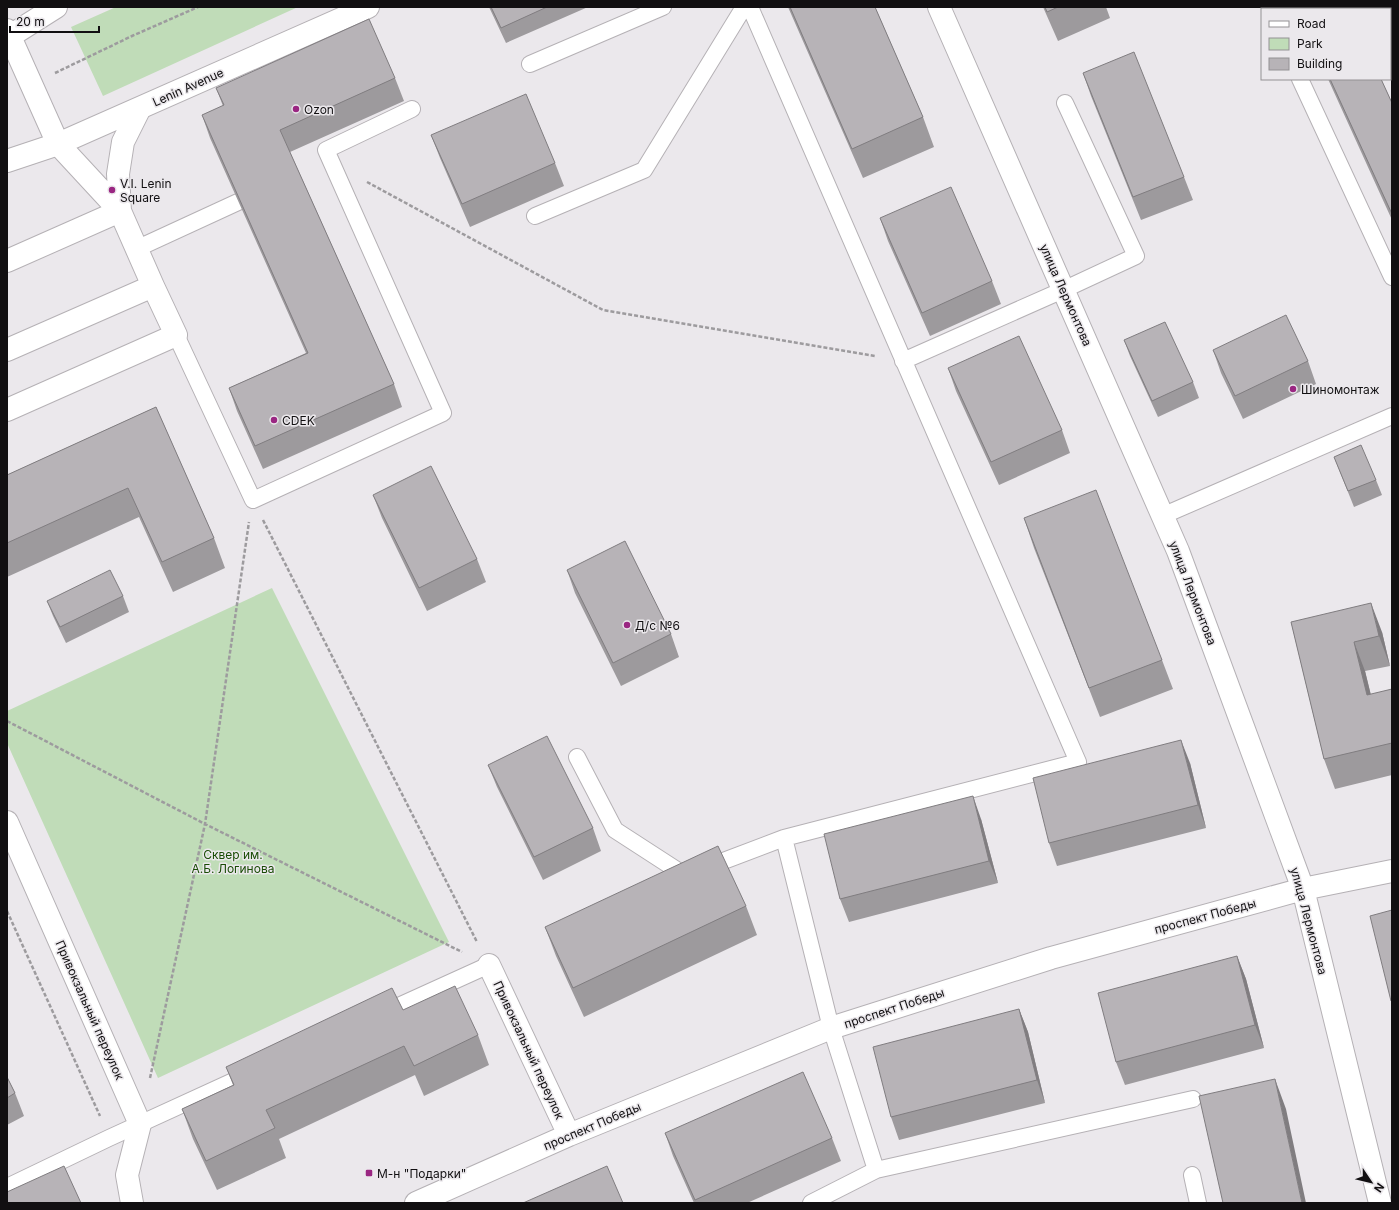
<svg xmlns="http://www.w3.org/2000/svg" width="1399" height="1210" font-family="Inter,sans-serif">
<rect width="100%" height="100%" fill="#ebe8ec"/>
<path fill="#c0dcb8" d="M116,7H298L103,96L71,27Z
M272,588L449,942L158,1078L7,743V711Z"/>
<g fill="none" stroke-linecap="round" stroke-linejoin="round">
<defs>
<path id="service" d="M1277,7V9
M530,64L663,7
M1300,79L1392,277
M535,216L644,170L744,7
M136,249L238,202
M176,335L253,500L443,413L326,150L412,109
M903,361L1063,290L1136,256L1065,103
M1162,516L1392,416
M577,757L615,830L686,876
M784,838L831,1028L876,1170
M705,868L784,838L1078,762L750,7
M381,1014L489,965
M1192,1175L1198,1203
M7,1187L109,1138L251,1073
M811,1203L876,1170L1193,1099"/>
<path id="minor" d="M939,7L1178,551L1303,889L1380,1203
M7,30L58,144L120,211L153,286L176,335L7,410
M120,211L118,174L123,142L139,110
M7,261L120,211
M7,350L153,286
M7,822L140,1124L127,1175L132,1203
M489,965L569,1135
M416,1203L569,1135L831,1028L1051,958L1303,889L1392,871"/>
<path id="tertiary" d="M7,38L56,7
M7,161L58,144L368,7"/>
</defs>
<use href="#service" stroke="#b5b1b5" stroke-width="18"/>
<use href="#minor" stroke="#b5b1b5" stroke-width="24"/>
<use href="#tertiary" stroke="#b5b1b5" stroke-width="24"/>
<path stroke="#9d9b9e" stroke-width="2.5" stroke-dasharray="4 2" stroke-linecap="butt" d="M55,73L132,36L198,7
M367,182L603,310L875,356
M263,520L477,942
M7,721L205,824L462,952
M7,911L100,1116
M150,1078L205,824L249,522"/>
<use href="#service" stroke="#fff" stroke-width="16"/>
<use href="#minor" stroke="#fff" stroke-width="22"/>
<use href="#tertiary" stroke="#fff" stroke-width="22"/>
</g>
<path fill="#9d9a9d" d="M489,7H588L506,43Z
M788,7H875L923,117L934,147L863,178Z
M1043,7H1106L1110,18L1058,41Z
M1294,7H1392V13L1390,14V9H1295Z
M1083,73L1184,177L1193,200L1141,220L1091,96Z
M395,78L404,101L290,152L394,384L402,407L263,469L237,411L229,388L306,353L210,138L202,115L223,106L216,88Z
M1328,79H1381L1392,103V220Z
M431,135L555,163L564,186L470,227L440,158Z
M880,218L992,281L1001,304L930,336L888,241Z
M1124,340L1193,382L1199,398L1158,417L1130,356Z
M1213,350L1308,361L1316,384L1243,419L1221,373Z
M948,368L1062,430L1070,453L999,485L956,391Z
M156,407L214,538L225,568L173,592L139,517L7,577V475Z
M1334,457L1376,480L1382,495L1354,507Z
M373,495L477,559L486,582L427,611L382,518Z
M1024,518L1162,660L1173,689L1100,717L1034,548Z
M567,570L671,634L679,657L621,686L575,593Z
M123,596L129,612L66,643L53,616L47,601Z
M1291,622L1382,632L1390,666L1365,671L1371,695L1392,689V775L1335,789L1324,759Z
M1190,763L1206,828L1057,866L1049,843Z
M488,765L593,828L601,851L543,880L497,787Z
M981,819L998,883L849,922L840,899Z
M746,906L757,935L584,1017L556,956L545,927Z
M1237,956L1246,979L1264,1048L1125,1085L1116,1062Z
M1019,1009L1028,1032L1045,1103L899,1140L891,1117Z
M403,1010L478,1035L489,1065L424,1096L415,1075L279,1139L286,1158L217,1190L193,1139L182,1109L233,1085L226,1067Z
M7,1077L15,1093L24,1116L7,1125Z
M665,1133L832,1138L841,1161L747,1203H694L673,1156Z"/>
<path fill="#807d80" d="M1371,603L1382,632L1390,666L1379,636Z
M1354,642L1365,671L1378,725L1367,695Z
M1181,740L1190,763L1206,828L1198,805Z
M973,796L981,819L998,883L989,861Z
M1237,956L1246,979L1264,1048L1255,1025Z
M1019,1009L1028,1032L1045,1103L1037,1080Z
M1275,1079L1286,1109L1306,1203H1302Z"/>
<path fill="#b7b3b7" stroke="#807d80" d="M491,7H547L501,28Z
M790,7H875L923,117L852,149Z
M1045,7H1058L1047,12Z
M1295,7H1347L1343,9H1296Z
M369,19L395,78L280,130L394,384L255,446L229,388L308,353L202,115L224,105L216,88Z
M1134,52L1184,177L1133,197L1083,73Z
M1330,79H1381L1392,103V214Z
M526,94L555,163L462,204L431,135Z
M951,187L992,281L922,313L880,218Z
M1286,315L1308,361L1235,396L1213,350Z
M1165,322L1193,382L1152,401L1124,340Z
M1019,336L1062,430L991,462L948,368Z
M156,407L214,538L162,562L128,488L7,543V475Z
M1361,445L1376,480L1348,491L1334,457Z
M431,466L477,559L419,588L373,495Z
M1096,490L1162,660L1089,688L1024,518Z
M625,541L671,634L613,663L567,570Z
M110,570L123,596L60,627L47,601Z
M1371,603L1379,636L1354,642L1367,695L1392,689V743L1324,759L1291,622Z
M547,736L593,828L534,857L488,765Z
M1181,740L1198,805L1049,843L1033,778Z
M973,796L989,861L840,899L824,834Z
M718,846L746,906L573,988L545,927Z
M1392,910V1000L1391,1001L1370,916Z
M1237,956L1255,1025L1116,1062L1098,993Z
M455,986L478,1035L414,1066L404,1046L266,1110L275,1128L206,1161L182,1109L234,1085L226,1067L392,988L403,1010Z
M1019,1009L1037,1080L891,1117L873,1047Z
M803,1072L832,1138L695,1200L665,1133Z
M7,1077L15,1093L7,1098Z
M1275,1079L1302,1203H1223L1199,1096Z
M64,1166L81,1203H7V1192Z
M607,1166L623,1203H523Z"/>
<g fill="#9a2682" stroke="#ebe8ec" stroke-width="1.5">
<circle cx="296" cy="109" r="4"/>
<circle cx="112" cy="190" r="4"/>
<circle cx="1293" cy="389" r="4"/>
<circle cx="274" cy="420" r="4"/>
<circle cx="627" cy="625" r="4"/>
<rect x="365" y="1169" width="8" height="8" rx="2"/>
</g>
<g text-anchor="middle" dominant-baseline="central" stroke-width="3" stroke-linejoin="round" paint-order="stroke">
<g font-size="12" fill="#110f11" stroke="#ebe8ec">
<text transform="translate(188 87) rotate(-24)">Lenin Avenue</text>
<text transform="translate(1066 295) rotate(66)">улица Лермонтова</text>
<text transform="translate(1193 593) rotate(69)">улица Лермонтова</text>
<text transform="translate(1205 916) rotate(-15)">проспект Победы</text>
<text transform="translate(1309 921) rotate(75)">улица Лермонтова</text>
<text transform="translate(894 1008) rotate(-18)">проспект Победы</text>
<text transform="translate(90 1010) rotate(66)">Привокзальный переулок</text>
<text transform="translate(529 1050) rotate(65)">Привокзальный переулок</text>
<text transform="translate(592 1126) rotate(-23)">проспект Победы</text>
</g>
<g font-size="12" fill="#110f11" stroke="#ebe8ec" text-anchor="start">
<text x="304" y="109">Ozon</text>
<text x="120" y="183">V.I. Lenin<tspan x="120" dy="14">Square</tspan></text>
<text x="1301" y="389">Шиномонтаж</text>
<text x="282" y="420">CDEK</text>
<text x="635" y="625">Д/с №6</text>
<text x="377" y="1173">М-н "Подарки"</text>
</g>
<g font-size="12" fill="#194c05" stroke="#ebe8ec">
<text x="233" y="854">Сквер им.<tspan x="233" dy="14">А.Б. Логинова</tspan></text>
</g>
</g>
<rect width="1399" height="1210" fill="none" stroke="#110f11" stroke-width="16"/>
<rect x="1261" y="8" width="130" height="72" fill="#ebe8ec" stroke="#949194"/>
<rect x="1269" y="21" width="20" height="6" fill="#ffffff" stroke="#949194"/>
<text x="1297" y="28" font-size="12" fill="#110f11">Road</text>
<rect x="1269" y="38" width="20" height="12" fill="#c0dcb8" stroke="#949194"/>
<text x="1297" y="48" font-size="12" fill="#110f11">Park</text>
<rect x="1269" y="58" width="20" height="12" fill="#b7b3b7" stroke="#949194"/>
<text x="1297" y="68" font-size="12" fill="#110f11">Building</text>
<g transform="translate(1371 1182) rotate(125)" stroke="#ebe8ec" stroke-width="3" paint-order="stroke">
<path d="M0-3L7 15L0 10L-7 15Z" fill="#110f11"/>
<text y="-6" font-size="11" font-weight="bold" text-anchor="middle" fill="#110f11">N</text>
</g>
<path d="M10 26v6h89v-6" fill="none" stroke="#110f11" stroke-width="2"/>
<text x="16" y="26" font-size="12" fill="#110f11" stroke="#ebe8ec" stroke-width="3" paint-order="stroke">20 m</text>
</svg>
